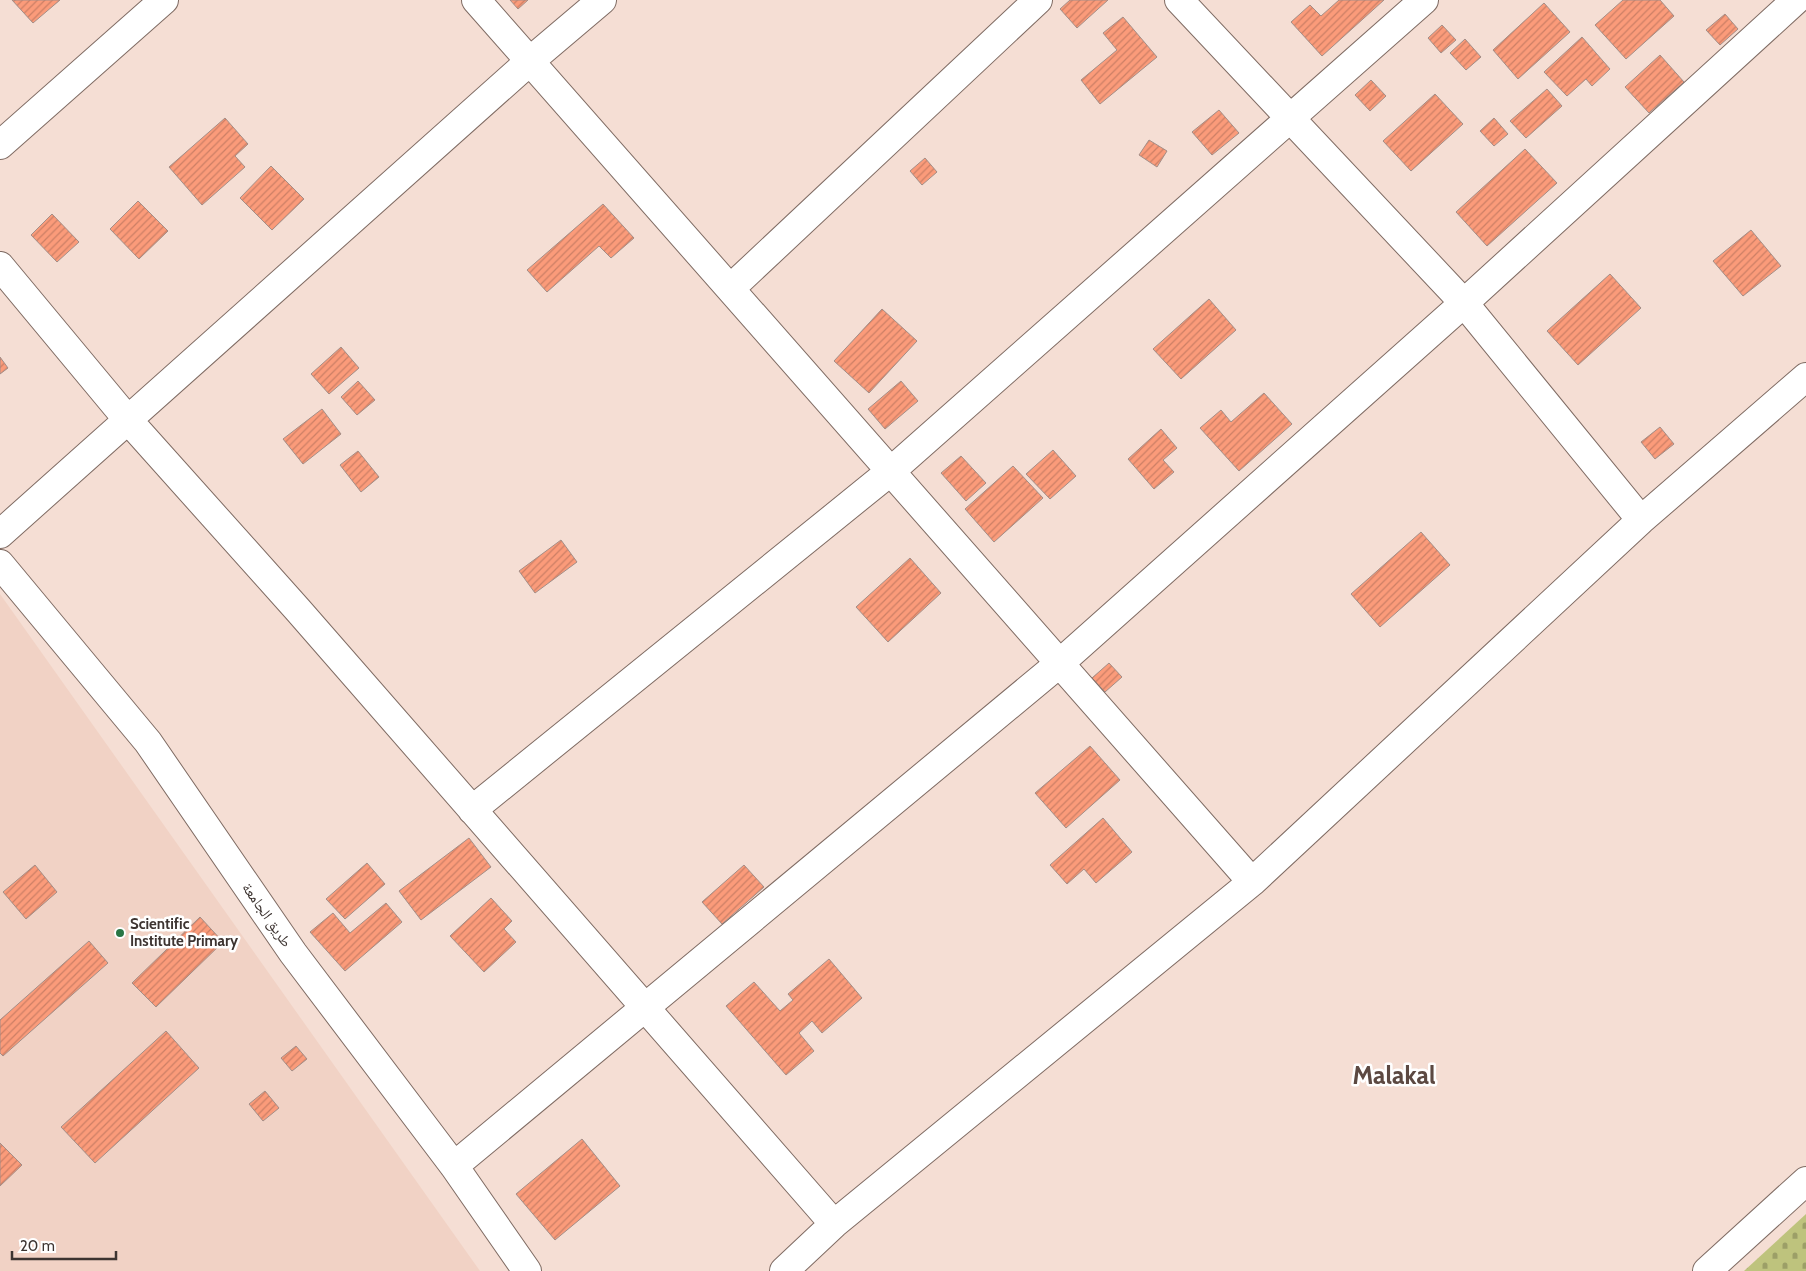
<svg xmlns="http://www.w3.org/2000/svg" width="1806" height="1271" font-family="Cabin,'Noto Naskh Arabic',sans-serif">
<defs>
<pattern id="cemetery-stones" width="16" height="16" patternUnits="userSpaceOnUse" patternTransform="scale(1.25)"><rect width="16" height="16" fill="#bec37d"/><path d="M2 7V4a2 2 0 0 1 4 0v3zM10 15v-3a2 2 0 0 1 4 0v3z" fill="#9c9f67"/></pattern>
<pattern id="building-hatch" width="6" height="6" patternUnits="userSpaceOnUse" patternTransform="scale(1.25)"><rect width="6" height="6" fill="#fb9b7a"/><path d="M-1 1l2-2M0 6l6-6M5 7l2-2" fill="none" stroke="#cc7f65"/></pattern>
</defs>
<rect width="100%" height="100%" fill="#f5ded4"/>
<path fill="#f1d2c5" d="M0,594L480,1271H0Z"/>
<path fill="url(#cemetery-stones)" d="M1806,1214V1271H1744Z"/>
<path fill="url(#building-hatch)" stroke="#a48e87" d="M12,0H60L33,23Z
M510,0H528L518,9Z
M1070,0H1108L1077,28L1060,9Z
M1339,0H1384L1322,56L1291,22L1310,5L1321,16Z
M1623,0H1660L1674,16L1626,59L1595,25Z
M1544,3L1570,32L1518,79L1493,50Z
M1725,14L1738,29L1720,45L1706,30Z
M1123,17L1157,57L1100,104L1081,80L1117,50L1103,33Z
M1442,25L1456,40L1441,53L1428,38Z
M1582,37L1610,69L1592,86L1586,79L1567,96L1544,72Z
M1465,39L1481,57L1466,70L1450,53Z
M1660,55L1684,82L1649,113L1625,87Z
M1371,80L1386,96L1370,111L1355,95Z
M1547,89L1562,106L1526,138L1510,121Z
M1435,94L1463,124L1411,171L1383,141Z
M1219,110L1239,133L1212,155L1192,132Z
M225,118L248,144L235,156L245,167L202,205L169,167Z
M1494,118L1508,134L1494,146L1480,131Z
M1149,140L1167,151L1157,167L1139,155Z
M1525,149L1557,183L1487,246L1456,212Z
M925,158L937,172L922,185L910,171Z
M271,166L304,199L272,230L240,198Z
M138,201L168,231L139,259L110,229Z
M603,204L634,238L611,258L599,246L547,292L527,270Z
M52,214L79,242L57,262L31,235Z
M1751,230L1781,266L1743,296L1713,261Z
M1610,274L1641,308L1578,365L1547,331Z
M1209,299L1236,330L1181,379L1153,349Z
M882,309L917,341L869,393L834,361Z
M341,347L359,368L329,394L311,374Z
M0,357L8,368L0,374Z
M358,381L375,400L357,415L341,397Z
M901,381L918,401L885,429L868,409Z
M1264,393L1292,424L1239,471L1200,428L1221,410L1231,422Z
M322,409L341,434L303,464L283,439Z
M1660,427L1674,444L1655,459L1641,442Z
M1161,429L1177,448L1163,460L1174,472L1154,489L1128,459Z
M1053,450L1076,476L1050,499L1026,474Z
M358,451L379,477L361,492L340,465Z
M961,456L986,483L966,501L941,473Z
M1013,466L1043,498L994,542L965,509Z
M1421,532L1450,565L1380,627L1351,594Z
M561,540L577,562L535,593L519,571Z
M910,558L941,593L888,642L856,607Z
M1109,663L1122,677L1105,692L1092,678Z
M1090,746L1120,780L1066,828L1035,793Z
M1103,818L1132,852L1096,883L1084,869L1067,884L1050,865Z
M469,838L491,867L421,920L399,891Z
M367,863L385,884L345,919L326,899Z
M35,865L57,892L26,919L3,892Z
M744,865L764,887L722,924L702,902Z
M491,898L512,921L504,929L516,942L484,972L450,936Z
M386,903L402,922L345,971L310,932L333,913L350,933Z
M200,917L223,942L156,1007L132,983Z
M89,941L108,963L3,1056L0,1053V1020Z
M829,959L862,998L822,1033L812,1021L799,1033L814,1051L786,1075L726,1006L754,982L780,1011L793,1000L788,994Z
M166,1031L199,1068L95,1163L61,1127Z
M296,1046L307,1059L292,1071L281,1058Z
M265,1091L279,1108L263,1121L249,1104Z
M582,1139L620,1186L555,1240L516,1194Z
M0,1143L22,1165L0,1186Z"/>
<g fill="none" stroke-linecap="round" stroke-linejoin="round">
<defs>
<path id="street" d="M476,0L1252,882
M1179,0L1464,303L1641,520
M0,145L164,0
M0,266L128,420L298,610L834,1224
M731,288L1038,0
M0,534L530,61L602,0
M0,564L148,742L293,953L454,1166L527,1271
M472,810L891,471L1424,0
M454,1166L1060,663L1464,303L1796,0
M784,1271L834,1224L1252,882L1641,520L1806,377
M1707,1271L1806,1181"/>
</defs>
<use href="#street" stroke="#7f6b63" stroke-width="30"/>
<use href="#street" stroke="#fff" stroke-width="28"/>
</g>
<circle fill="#297645" stroke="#fff" stroke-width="2" cx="120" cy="933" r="5"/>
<g text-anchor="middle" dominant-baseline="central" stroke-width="5" stroke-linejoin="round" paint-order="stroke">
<g font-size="15" fill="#3d3431" stroke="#fff">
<text transform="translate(267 915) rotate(55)">طريق الجامعة</text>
</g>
<g font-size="15" font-weight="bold" fill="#3d3431" stroke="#fff" text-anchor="start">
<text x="130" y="924">Scientific<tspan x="130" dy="17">Institute Primary</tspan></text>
</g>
<g font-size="25" font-weight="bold" fill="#5c4942" stroke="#fff">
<text x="1394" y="1075">Malakal</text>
</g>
</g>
<path d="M12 1251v8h104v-8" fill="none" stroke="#3d3431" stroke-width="2.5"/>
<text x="20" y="1251" font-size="15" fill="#3d3431" stroke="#ffffff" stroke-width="4" paint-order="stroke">20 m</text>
</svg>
